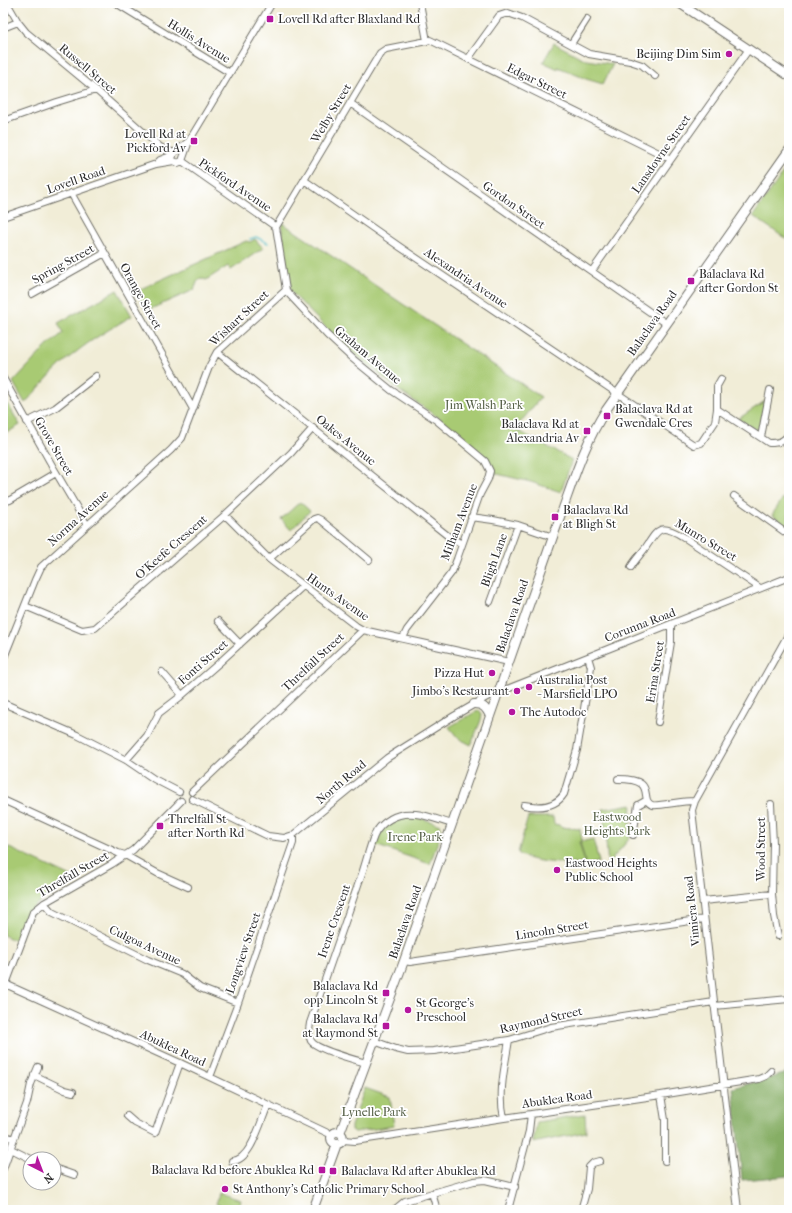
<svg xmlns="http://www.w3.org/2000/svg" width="792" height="1213" font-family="'IM FELL French Canon',serif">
<rect width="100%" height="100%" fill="#fff"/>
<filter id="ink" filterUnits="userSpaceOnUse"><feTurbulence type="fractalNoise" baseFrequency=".025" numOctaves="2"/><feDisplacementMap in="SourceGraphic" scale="8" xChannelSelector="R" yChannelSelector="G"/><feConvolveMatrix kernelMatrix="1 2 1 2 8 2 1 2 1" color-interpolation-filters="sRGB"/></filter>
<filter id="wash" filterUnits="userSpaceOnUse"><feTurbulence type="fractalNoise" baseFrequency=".012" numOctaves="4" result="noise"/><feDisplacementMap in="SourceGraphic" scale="16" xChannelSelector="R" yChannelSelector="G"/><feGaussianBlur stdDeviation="0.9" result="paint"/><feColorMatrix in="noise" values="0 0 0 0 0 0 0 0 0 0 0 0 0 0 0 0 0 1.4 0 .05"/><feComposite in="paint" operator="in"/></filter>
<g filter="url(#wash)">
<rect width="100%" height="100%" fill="#f1edd7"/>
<path fill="#a8ca73" stroke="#6a7a4f" d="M554,43L586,60L613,64L603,84L586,79L558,67V69L543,62Z
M789,164V241L753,216Z
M281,222L541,397L515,429L572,460L561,492L531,482L493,473L491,467L439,418L401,392L340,342L291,292Z
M255,239L263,248L231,270L228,266L206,280L201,278L198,280L194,290L146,311L136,291L246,241L250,242Z
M117,290L132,316C112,328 92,339 75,353C56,367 41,386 25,403L13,382L47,346L63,333L58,323Z
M3,396L20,425L3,435Z
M765,401L759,432L738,419Z
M783,498L789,502V527L772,515Z
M300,502L310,511L291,530L281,519Z
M479,710L482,714L481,720L471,745L458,738L449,727Z
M632,804L629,839L608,864L603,809Z
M408,816L421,818L440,825L442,830L430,864L375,845C382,826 389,821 408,816Z
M528,817H553L554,824L559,825L561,827L580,829L582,840L579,842L585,863C567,863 531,864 518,853Z
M593,839L599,862L586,865L580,842Z
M3,845L78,880C64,888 41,898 31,910C25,918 22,932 18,942L3,935Z
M365,1088L390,1097L394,1126L355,1132L351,1130V1126Z
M585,1114L586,1132L533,1143L537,1122Z
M219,1193L241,1200L238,1210L216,1204Z"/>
<path fill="#86ae65" stroke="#586c48" d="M789,1068V1176L742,1180L733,1088L784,1074Z"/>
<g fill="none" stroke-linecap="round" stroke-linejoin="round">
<path stroke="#4fbcc7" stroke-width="1.5" d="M250,239L256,237L268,243"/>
</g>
</g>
<g filter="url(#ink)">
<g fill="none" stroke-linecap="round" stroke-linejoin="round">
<defs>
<path id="minor" d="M7,3L18,22L26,32L96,90L160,147L174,153
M116,3L230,73
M420,3L427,41
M3,28L18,22
M571,44L587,19
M468,59L499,16L508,13L522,18L589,54L630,61L642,65L655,76
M350,103L667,324
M3,121L57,102L96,90
M173,156L174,153L189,141
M182,161L276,227
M156,164L160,160L173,155
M304,180L400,247L694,445L701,443L715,422L717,409V386L721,379
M71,193L193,409
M3,217L156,164L174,161L178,163L182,161L189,141L272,3
M276,227L286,290L288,293L327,335L353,359L391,390L436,420L485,461L490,471L488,479L480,494L457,559L452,572L407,630L403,638
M276,227L380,53L386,49L427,41L430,40L671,159
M592,271L749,49
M32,294L105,253
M217,352L448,536L462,544
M3,378L54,469L87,525
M717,409L769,443C779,443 783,442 789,434
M27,422L55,408L96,376
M761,437L770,390
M734,496L789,535
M3,499L6,501L10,500L56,473
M225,515L269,559L356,626L363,630L509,662
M471,517L493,520L518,525L553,537
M269,559L314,519L317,518L321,520L369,560
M631,567C635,560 641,554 646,547C658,529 660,523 682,536L760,588
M490,602L518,525
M25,606L82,630L95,628L225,515L291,453L313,428
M218,621L240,644
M3,660L35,580L41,567L171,450L182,438L209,367L217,352L286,290
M162,672L182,695
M3,703L77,735L126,760L154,779L179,792
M658,722L671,642V625
M126,760L147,736L159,713L180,697L219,663L303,586
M618,779C659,779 638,799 652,805C657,807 685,800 695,801
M192,792L363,630
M192,799L268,836L284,838L293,835L387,758L454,716L487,697L789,577
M3,800L118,853L125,855L157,873L188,887
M771,804L773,843L772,894L774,916L778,936
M524,805C539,808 555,808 564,794L577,750L591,667L588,657
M633,835L638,805L647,800
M703,901L772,894
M44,903L52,912L148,960L182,974L200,988L238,1003
M404,961L410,962L704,919
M3,983L180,1063L332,1135
M6,984L33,912L44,903L112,864L133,850L181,801
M714,1006L789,999
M374,1041L396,1049L408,1052L434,1051L509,1040L551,1027L714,1002
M366,1063C355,1060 316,1049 311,1041C308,1035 309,1029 310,1023C326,976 343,929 359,882C365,867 368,851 374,836C377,829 383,823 390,819C409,807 432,818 452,824
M34,1075L65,1090L73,1092
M210,1077L238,1003L293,843V835
M661,1095L665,1120V1161
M127,1116L135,1123L155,1133L180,1063
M504,1118C498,1092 505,1066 509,1040
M3,1135L14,1139
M343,1140L355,1141L504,1118L661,1095L759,1079L766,1076L771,1071
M11,1149L31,1159
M232,1161C251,1161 261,1120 268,1105
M54,1168L74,1175
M3,1169L27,1103L31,1084L38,1067
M432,1193L437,1210
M394,1210L405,1201L474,1181L485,1180L515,1187
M508,1210L529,1131L531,1114
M581,1210L587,1189L589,1167L593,1163L600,1161
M738,1210L692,810L695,801L789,633"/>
<path id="major" d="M679,3L789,76
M474,704C483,704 486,708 490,716
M331 1138a6 6 0 1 1 12 0a6 6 0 1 1-12 0Z
M340,1133L404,961L561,514C574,478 585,442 606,410L789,150
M313,1210L337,1144"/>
</defs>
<use href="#minor" stroke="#706f67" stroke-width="8"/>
<use href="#major" stroke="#706f67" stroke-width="10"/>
<use href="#minor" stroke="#fff" stroke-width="6"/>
<use href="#major" stroke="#fff" stroke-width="8"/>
</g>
</g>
<g fill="#b5179e" stroke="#fff" stroke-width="1.5">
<rect x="266" y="15" width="8" height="8" rx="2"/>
<circle cx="729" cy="54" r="4"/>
<rect x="190" y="137" width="8" height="8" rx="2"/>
<rect x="687" y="277" width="8" height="8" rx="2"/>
<rect x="603" y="412" width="8" height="8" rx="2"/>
<rect x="583" y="427" width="8" height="8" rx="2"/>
<rect x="551" y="513" width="8" height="8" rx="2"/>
<circle cx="492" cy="673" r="4"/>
<circle cx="529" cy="687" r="4"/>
<circle cx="517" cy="691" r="4"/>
<circle cx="512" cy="712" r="4"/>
<rect x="156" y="822" width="8" height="8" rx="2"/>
<circle cx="557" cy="870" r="4"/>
<rect x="382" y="989" width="8" height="8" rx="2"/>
<circle cx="408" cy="1010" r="4"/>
<rect x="382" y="1022" width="8" height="8" rx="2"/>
<rect x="318" y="1166" width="8" height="8" rx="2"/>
<rect x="329" y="1167" width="8" height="8" rx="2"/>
<circle cx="225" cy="1189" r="4"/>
</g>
<g text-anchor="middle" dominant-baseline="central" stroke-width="3.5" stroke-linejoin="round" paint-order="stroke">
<g font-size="12" fill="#2b2b2b" stroke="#fff" text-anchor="start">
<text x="278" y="19">Lovell Rd after Blaxland Rd</text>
<text x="721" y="54" text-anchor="end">Beijing Dim Sim</text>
<text x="186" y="134" text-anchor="end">Lovell Rd at<tspan x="186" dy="14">Pickford Av</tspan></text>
<text x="699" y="274">Balaclava Rd<tspan x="699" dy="14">after Gordon St</tspan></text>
<text x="615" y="409">Balaclava Rd at<tspan x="615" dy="14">Gwendale Cres</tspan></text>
<text x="579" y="424" text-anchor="end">Balaclava Rd at<tspan x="579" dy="14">Alexandria Av</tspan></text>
<text x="563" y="510">Balaclava Rd<tspan x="563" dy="14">at Bligh St</tspan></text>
<text x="484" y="673" text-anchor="end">Pizza Hut</text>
<text x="537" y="680">Australia Post<tspan x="537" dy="14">- Marsfield LPO</tspan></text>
<text x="509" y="691" text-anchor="end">Jimbo's Restaurant</text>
<text x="520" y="712">The Autodoc</text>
<text x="168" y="819">Threlfall St<tspan x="168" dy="14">after North Rd</tspan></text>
<text x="565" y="863">Eastwood Heights<tspan x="565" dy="14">Public School</tspan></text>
<text x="378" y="986" text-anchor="end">Balaclava Rd<tspan x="378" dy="14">opp Lincoln St</tspan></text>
<text x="416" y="1003">St George's<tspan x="416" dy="14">Preschool</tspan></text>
<text x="378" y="1019" text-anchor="end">Balaclava Rd<tspan x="378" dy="14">at Raymond St</tspan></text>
<text x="314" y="1170" text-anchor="end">Balaclava Rd before Abuklea Rd</text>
<text x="341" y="1171">Balaclava Rd after Abuklea Rd</text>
<text x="233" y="1189">St Anthony's Catholic Primary School</text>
</g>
<g font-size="12" fill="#2b2b2b" stroke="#fff">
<text transform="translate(199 41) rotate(32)">Hollis Avenue</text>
<text transform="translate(88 69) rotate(40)">Russell Street</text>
<text transform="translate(537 81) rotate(26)">Edgar Street</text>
<text transform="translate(331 113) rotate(-59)">Welby Street</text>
<text transform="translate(661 154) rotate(-55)">Lansdowne Street</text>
<text transform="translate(76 180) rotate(-19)">Lovell Road</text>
<text transform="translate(235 185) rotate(34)">Pickford Avenue</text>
<text transform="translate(514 205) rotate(35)">Gordon Street</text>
<text transform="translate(63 264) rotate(-29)">Spring Street</text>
<text transform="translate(466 278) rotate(34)">Alexandria Avenue</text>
<text transform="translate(141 296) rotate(61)">Orange Street</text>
<text transform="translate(239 318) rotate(-43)">Wishart Street</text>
<text transform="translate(652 323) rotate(-55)">Balaclava Road</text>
<text transform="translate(368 355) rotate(40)">Graham Avenue</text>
<text transform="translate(346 440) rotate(39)">Oakes Avenue</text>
<text transform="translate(54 446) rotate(60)">Grove Street</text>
<text transform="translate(78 518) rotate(-42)">Norma Avenue</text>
<text transform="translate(459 522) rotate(-69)">Milham Avenue</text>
<text transform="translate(706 540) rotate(31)">Munro Street</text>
<text transform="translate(171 547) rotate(-41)">O'Keefe Crescent</text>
<text transform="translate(494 560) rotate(-70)">Bligh Lane</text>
<text transform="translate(338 597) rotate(35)">Hunts Avenue</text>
<text transform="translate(512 616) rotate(-71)">Balaclava Road</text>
<text transform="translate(640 625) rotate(-21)">Corunna Road</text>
<text transform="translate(203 662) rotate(-41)">Fonti Street</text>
<text transform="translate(313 662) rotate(-43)">Threlfall Street</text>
<text transform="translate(655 672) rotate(-81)">Erina Street</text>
<text transform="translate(341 782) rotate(-40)">North Road</text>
<text transform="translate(761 849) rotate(-90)">Wood Street</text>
<text transform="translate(73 874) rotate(-30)">Threlfall Street</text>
<text transform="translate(692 911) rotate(-96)">Vimiera Road</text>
<text transform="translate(334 921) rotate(-71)">Irene Crescent</text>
<text transform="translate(405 922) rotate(-71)">Balaclava Road</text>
<text transform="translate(552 930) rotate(-9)">Lincoln Street</text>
<text transform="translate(145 945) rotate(25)">Culgoa Avenue</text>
<text transform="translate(243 953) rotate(-71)">Longview Street</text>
<text transform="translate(541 1020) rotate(-13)">Raymond Street</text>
<text transform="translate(173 1048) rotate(25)">Abuklea Road</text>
<text transform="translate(557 1099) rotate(-8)">Abuklea Road</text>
</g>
<g font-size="12" fill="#505b41" stroke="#fff">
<text x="484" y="405">Jim Walsh Park</text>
<text x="617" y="817">Eastwood<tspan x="617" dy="14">Heights Park</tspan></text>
<text x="415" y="837">Irene Park</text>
<text x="374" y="1112">Lynelle Park</text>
</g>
</g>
<rect width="792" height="1213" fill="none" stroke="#fff" stroke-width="16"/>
<g transform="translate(42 1171) rotate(138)"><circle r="19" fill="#ffffff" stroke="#aaaaaa"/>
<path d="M0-3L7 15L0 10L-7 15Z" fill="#b5179e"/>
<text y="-6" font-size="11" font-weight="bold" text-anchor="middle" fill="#2b2b2b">N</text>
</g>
</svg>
